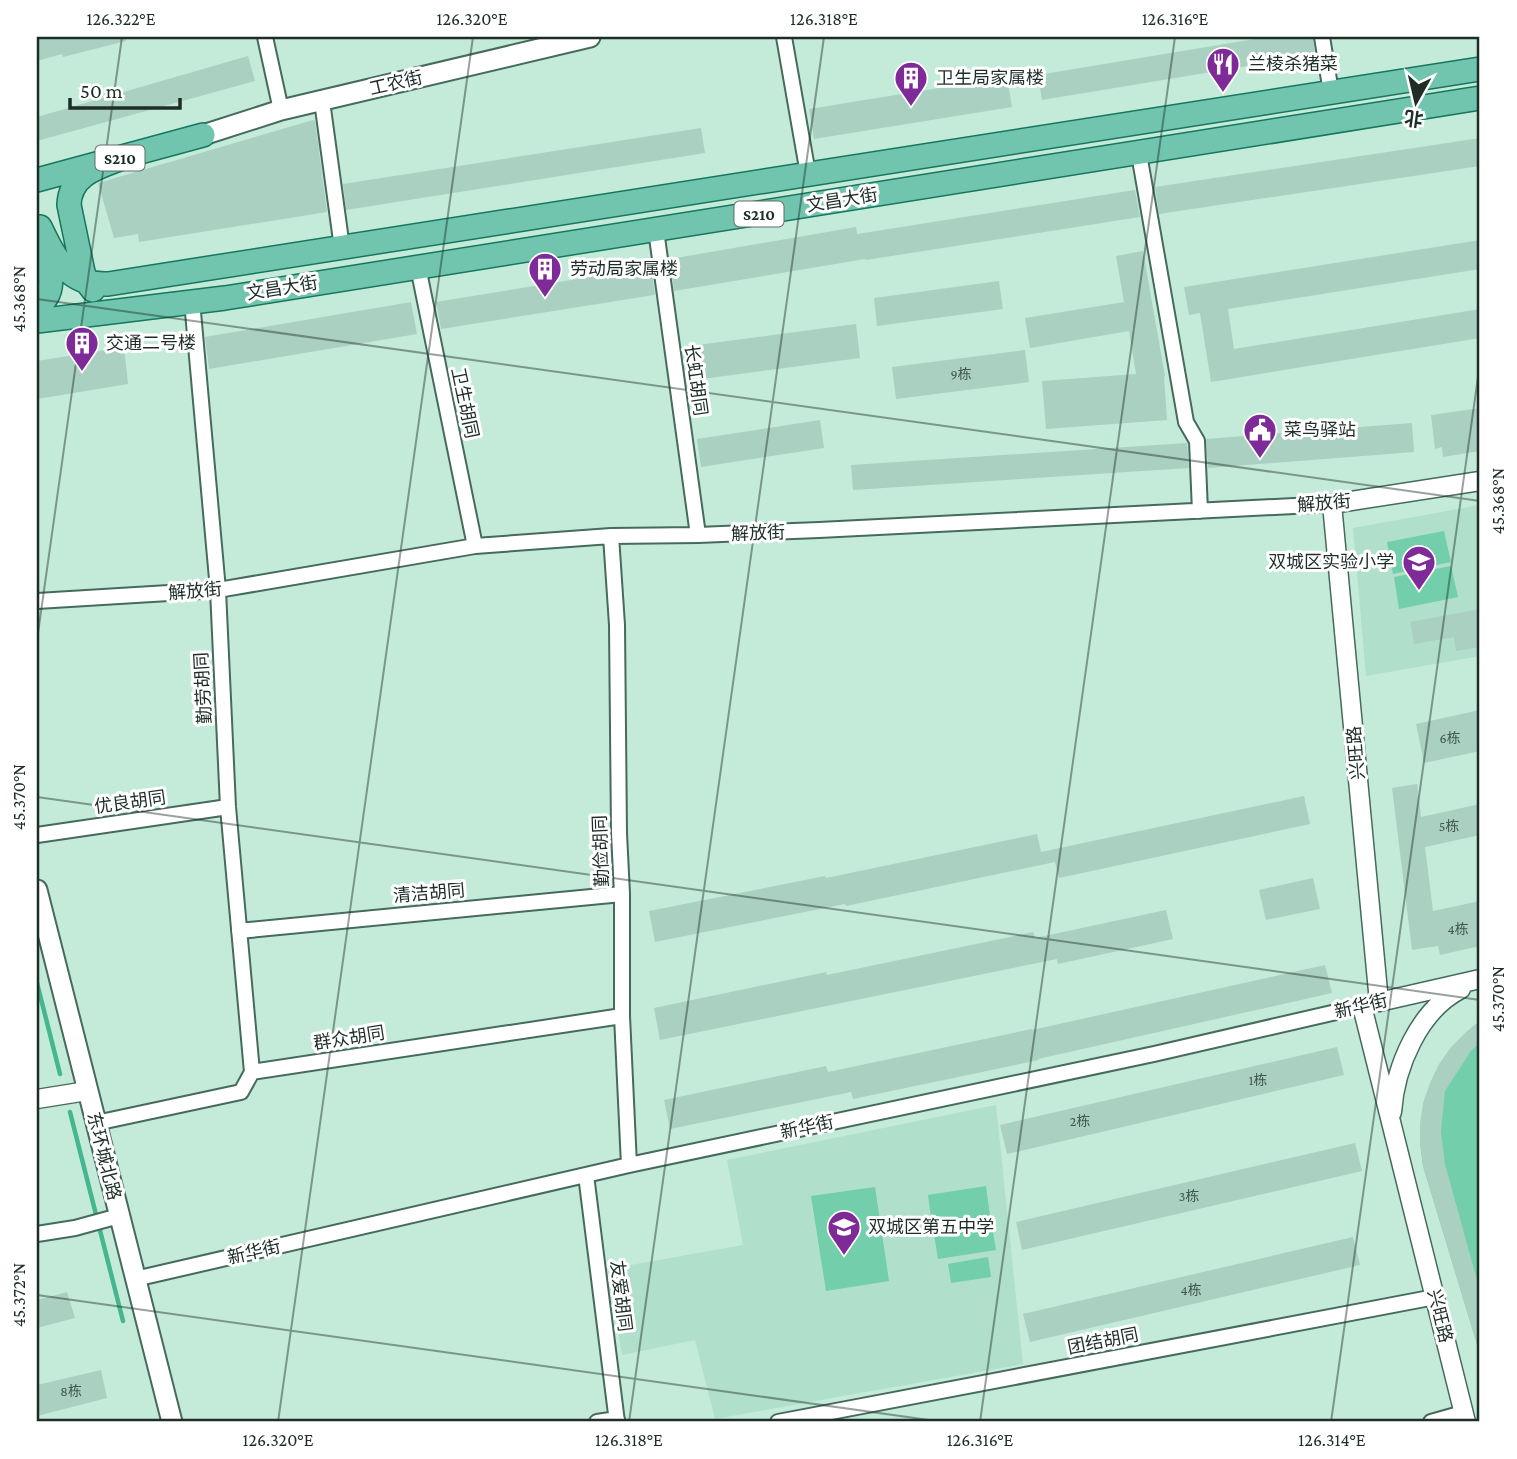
<svg xmlns="http://www.w3.org/2000/svg" width="1517" height="1459" font-family="'Crimson Pro','Noto Sans SC',serif">
<rect width="100%" height="100%" fill="#c4ebda"/>
<path fill="#b0dfcc" d="M1480,505V656L1366,676L1353,528Z
M996,1105L1023,1364L715,1419L695,1340L622,1355L608,1269L743,1245L727,1160Z"/>
<path fill="#72ceab" d="M1444,531L1451,562L1393,574L1387,542Z
M1451,566L1458,597L1399,609L1394,577Z
M1480,1021V1354L1423,1166C1414,1105 1432,1058 1480,1021Z
M986,1186L990,1216L932,1225L928,1195Z
M875,1187L889,1281L826,1291L811,1196Z
M991,1219L996,1250L938,1259L933,1228Z
M988,1257L991,1277L951,1283L948,1264Z"/>
<g fill="none" stroke-linecap="round" stroke-linejoin="round">
<path stroke="#44b690" stroke-width="4.5" d="M37,983L60,1074
M70,1112L123,1321"/>
</g>
<path fill="#a9d0c0" d="M37,37H126V41L63,57L62,54L37,61Z
M1267,37H1313L1315,55L1042,100L1038,75Z
M248,56L255,81L37,141V117Z
M1007,77L1012,107L814,139L809,109Z
M313,120L315,121L327,212L139,242L138,234L114,238L98,183Z
M701,128L705,153L346,210L343,184Z
M1480,138V166L1159,214L1155,187Z
M1135,190L1140,217L866,260L865,259L674,291L670,259L856,227L857,234Z
M1480,240V269L1228,309L1234,349L1480,309V338L1211,382L1200,313L1189,315L1184,287Z
M1143,251L1165,376L1164,377L1167,420L1046,429L1042,381L1136,374L1129,331L1030,348L1025,318L1124,302L1116,256Z
M651,267L655,294L654,295L441,329L436,302Z
M999,281L1003,309L877,326L874,298Z
M411,302L417,334L209,369L205,337Z
M856,324L860,358L687,381L682,347Z
M124,347L128,384L37,399V361Z
M1025,350L1029,382L896,399L892,367Z
M1480,408V451L1443,457L1442,447L1435,449L1431,415Z
M820,420L824,448L701,467L697,439Z
M1412,423L1414,452L1208,468L1206,439Z
M1187,443L1189,468L853,490L851,465Z
M1480,609V647L1456,651L1454,637L1414,644L1410,622Z
M1480,710V751L1424,763L1416,724Z
M1417,784L1421,817L1480,804V835L1425,847L1433,911L1480,901V946L1440,955L1438,946L1412,950L1392,788Z
M1304,796L1310,824L1059,878L1055,862L846,906L845,904L655,942L649,911L825,876L826,878L1037,834L1041,852Z
M1313,878L1320,909L1266,920L1259,890Z
M1166,910L1173,939L1058,964L1057,959L660,1040L654,1008L826,972L827,975L1033,932L1035,938Z
M1325,965L1332,993L1038,1059L1039,1060L853,1099L851,1092L670,1129L664,1100L826,1066L828,1072L1032,1029V1030Z
M1480,1021V1042L1471,1051L1445,1091L1441,1132L1445,1164L1480,1291V1345H1477L1423,1166L1420,1145V1124L1423,1103L1430,1083L1439,1064L1451,1047L1466,1032Z
M1337,1047L1344,1075L1007,1154L1000,1125Z
M1355,1143L1362,1171L1022,1250L1016,1222Z
M1353,1237L1360,1265L1030,1342L1023,1314Z
M67,1292L75,1318L37,1328V1300Z
M101,1370L107,1398L37,1416V1385Z"/>
<g fill="none" stroke-linecap="round" stroke-linejoin="round">
<defs>
<path id="minor" d="M265,37L281,110
M784,37L808,174
M1322,37L1331,92
M322,101L342,248
M1139,154L1186,422L1197,441L1200,511
M656,230L698,535
M418,267L475,546
M192,301L218,590L228,807L252,1072
M611,536L617,625L619,833L622,894V1016L629,1165
M37,601L218,590L475,546L611,536L698,535L819,530L1332,504
M37,835L228,807
M239,931L622,894
M96,1123L241,1092L252,1072L622,1016
M586,1175L617,1422
M37,1234L75,1228L119,1216
M135,1279L629,1165L1154,1054L1371,1004
M597,1422L617,1419
M778,1422L1435,1297
M1431,1422L1463,1413"/>
<path id="tertiary" d="M1480,481L1332,504L1379,1002L1480,979
M1362,1006L1466,1422
M37,1099L87,1091
M1392,1112C1395,1067 1419,1010 1461,989"/>
<path id="secondary" d="M203,135L281,110L590,37
M37,890L172,1422"/>
<path id="primary" d="M37,180L203,135
M40,227C55,258 68,286 108,284L1480,69
M93,290L86,281L83,272L69,205C70,171 104,166 130,155
M37,307C59,291 49,269 44,247
M37,321L225,298L1480,98"/>
</defs>
<use href="#minor" stroke="#466a5b" stroke-width="18"/>
<use href="#tertiary" stroke="#466a5b" stroke-width="21"/>
<use href="#secondary" stroke="#466a5b" stroke-width="23"/>
<use href="#primary" stroke="#16775c" stroke-width="26"/>
<use href="#minor" stroke="#fff" stroke-width="14"/>
<use href="#tertiary" stroke="#fff" stroke-width="18"/>
<use href="#secondary" stroke="#fff" stroke-width="19"/>
<use href="#primary" stroke="#71c5ae" stroke-width="23"/>
</g>
<path fill="none" stroke="#1e2e27" stroke-width="2" stroke-opacity="0.45" d="M37,299L1480,501M37,640L122,37M37,797L1480,1000M37,1295L943,1422M278,1422L473,37M629,1422L824,37M980,1422L1175,37M1331,1422L1480,363"/>
<defs>
<symbol id="restaurant-pin" viewBox="-11 -11 22 30"><path d="M0 17L-7.5 6A9.5 9.5 0 1 1 7.5 6Z" fill="#7f2a99" stroke="#fff"/><path d="M-5-6h1v4h1v-4h1v4h1v-4h1v5L-1.5 .5V6h-2V.5L-5-1ZM5-6V6H3V1.5H1.5Q1.5-4 5-6Z" fill="#fff"/></symbol>
<symbol id="building-pin" viewBox="-11 -11 22 30"><path d="M0 17L-7.5 6A9.5 9.5 0 1 1 7.5 6Z" fill="#7f2a99" stroke="#fff"/><path d="M-4-6H4V6H1V3H-1V6H-4ZM-2.5-4.3h1.7v1.8h-1.7ZM.8-4.3h1.7v1.8H.8ZM-2.5-1h1.7V.8h-1.7ZM.8-1h1.7V.8H.8Z" fill="#fff"/></symbol>
<symbol id="civic-pin" viewBox="-11 -11 22 30"><path d="M0 17L-7.5 6A9.5 9.5 0 1 1 7.5 6Z" fill="#7f2a99" stroke="#fff"/><path d="M-.6-6.5H3V-4.5H.6V-3L4-1V1h2V6H-6V1h2V-1L-.6-3ZM-1.2 2.5V6h2.4V2.5Z" fill="#fff"/></symbol>
<symbol id="school-pin" viewBox="-11 -11 22 30"><path d="M0 17L-7.5 6A9.5 9.5 0 1 1 7.5 6Z" fill="#7f2a99" stroke="#fff"/><path d="M0-5L7-2L0 1L-7-2ZM-4 1L0 2.5L4 1V4Q0 6-4 4Z" fill="#fff"/></symbol>
</defs>
<g fill-rule="evenodd">
<use href="#restaurant-pin" x="1204" y="45" width="38" height="52"/>
<use href="#building-pin" x="892" y="59" width="38" height="52"/>
<use href="#building-pin" x="526" y="250" width="38" height="52"/>
<use href="#building-pin" x="63" y="324" width="38" height="52"/>
<use href="#civic-pin" x="1241" y="411" width="38" height="52"/>
<use href="#school-pin" x="1400" y="543" width="38" height="52"/>
<use href="#school-pin" x="825" y="1208" width="38" height="52"/>
</g>
<g text-anchor="middle" dominant-baseline="central" stroke-width="6" stroke-linejoin="round" paint-order="stroke">
<g font-size="14" fill="#41564d">
<text x="961" y="374">9栋</text>
<text x="1450" y="738">6栋</text>
<text x="1449" y="826">5栋</text>
<text x="1458" y="929">4栋</text>
<text x="1258" y="1080">1栋</text>
<text x="1080" y="1121">2栋</text>
<text x="1189" y="1196">3栋</text>
<text x="1191" y="1290">4栋</text>
<text x="71" y="1391">8栋</text>
</g>
<g fill="#fff" stroke="#626d68" stroke-width="2">
<rect x="95.5" y="145.5" width="49" height="25" rx="5"/>
<rect x="734.5" y="201.5" width="49" height="25" rx="5"/>
</g>
<g font-size="16" font-weight="bold" fill="#1e2e27">
<text x="120" y="158">S210</text>
<text x="759" y="214">S210</text>
</g>
<g font-size="18" fill="#1e2e27" stroke="#fff" text-anchor="start">
<text x="1248" y="64">兰棱杀猪菜</text>
<text x="936" y="78">卫生局家属楼</text>
<text x="570" y="269">劳动局家属楼</text>
<text x="106" y="343">交通二号楼</text>
<text x="1284" y="430">菜鸟驿站</text>
<text x="1394" y="562" text-anchor="end">双城区实验小学</text>
<text x="868" y="1227">双城区第五中学</text>
</g>
<g font-size="18" fill="#1e2e27" stroke="#fff">
<text transform="translate(396 83) rotate(-13)">工农街</text>
<text transform="translate(842 200) rotate(-9)">文昌大街</text>
<text transform="translate(282 288) rotate(-9)">文昌大街</text>
<text transform="translate(696 380) rotate(82)">长虹胡同</text>
<text transform="translate(465 403) rotate(78)">卫生胡同</text>
<text transform="translate(1324 503) rotate(-5)">解放街</text>
<text transform="translate(758 533) rotate(-2)">解放街</text>
<text transform="translate(195 591) rotate(-5)">解放街</text>
<text transform="translate(203 688) rotate(-93)">勤劳胡同</text>
<text transform="translate(1356 753) rotate(-95)">兴旺路</text>
<text transform="translate(130 802) rotate(-8)">优良胡同</text>
<text transform="translate(601 851) rotate(-92)">勤俭胡同</text>
<text transform="translate(429 893) rotate(-5)">清洁胡同</text>
<text transform="translate(1361 1006) rotate(-13)">新华街</text>
<text transform="translate(349 1038) rotate(-9)">群众胡同</text>
<text transform="translate(807 1127) rotate(-12)">新华街</text>
<text transform="translate(104 1156) rotate(76)">东环城北路</text>
<text transform="translate(254 1252) rotate(-13)">新华街</text>
<text transform="translate(621 1296) rotate(83)">友爱胡同</text>
<text transform="translate(1440 1316) rotate(76)">兴旺路</text>
<text transform="translate(1103 1341) rotate(-11)">团结胡同</text>
</g>
</g>
<rect width="1517" height="1459" fill="none" stroke="#ffffff" stroke-width="77"/>
<g transform="translate(1416 102) rotate(188)" stroke="#ffffff" stroke-width="5" paint-order="stroke">
<path d="M0-5L12 26L0 18L-12 26Z" fill="#1e2e27"/>
<text y="-10" font-size="19" font-weight="bold" text-anchor="middle" fill="#1e2e27">北</text>
</g>
<path d="M70 98v10h110v-10" fill="none" stroke="#1e2e27" stroke-width="3.5"/>
<text x="80" y="98" font-size="21" fill="#1e2e27" stroke="#ffffff" stroke-width="5" paint-order="stroke">50 m</text>
<rect x="38" y="38" width="1440" height="1382" fill="none" stroke="#1e2e27" stroke-width="2.5"/>
<g font-size="18" text-anchor="middle" fill="#1e2e27">
<text x="121" y="25">126.322°E</text>
<text x="472" y="25">126.320°E</text>
<text x="824" y="25">126.318°E</text>
<text x="1175" y="25">126.316°E</text>
<text transform="translate(19 299) rotate(-90)" y="6">45.368°N</text>
<text transform="translate(1498 501) rotate(-90)" y="6">45.368°N</text>
<text transform="translate(19 797) rotate(-90)" y="6">45.370°N</text>
<text transform="translate(1498 999) rotate(-90)" y="6">45.370°N</text>
<text transform="translate(19 1295) rotate(-90)" y="6">45.372°N</text>
<text x="278" y="1446">126.320°E</text>
<text x="629" y="1446">126.318°E</text>
<text x="980" y="1446">126.316°E</text>
<text x="1332" y="1446">126.314°E</text>
</g>
</svg>
